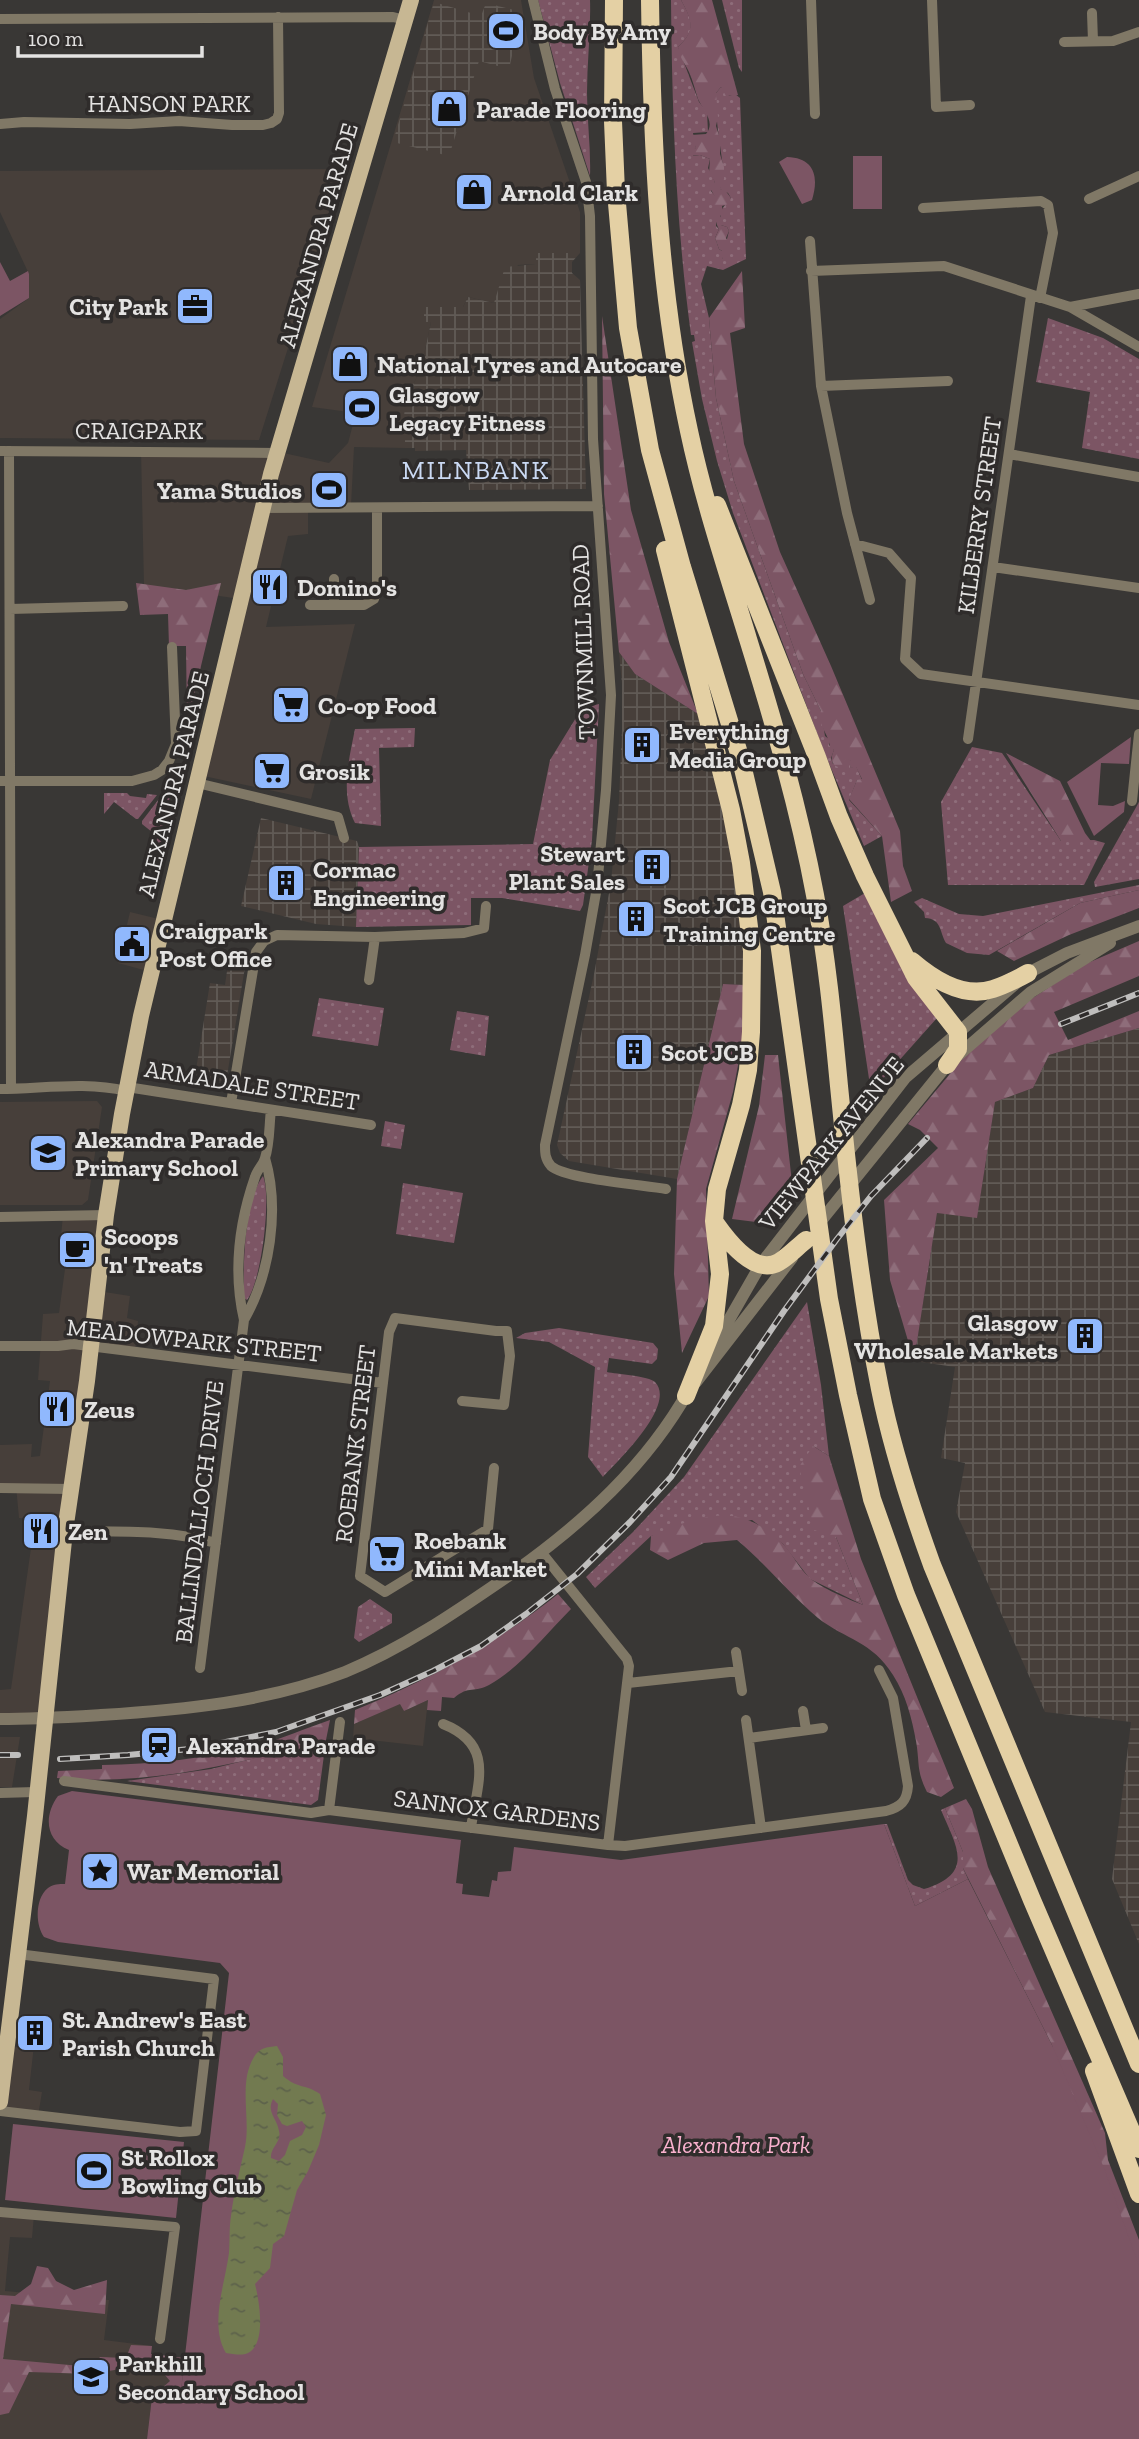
<svg xmlns="http://www.w3.org/2000/svg" width="1139" height="2439" font-family="'Zilla Slab',serif">
<defs>
<pattern id="industrial-grid" width="8" height="8" patternUnits="userSpaceOnUse" patternTransform="scale(1.75)"><rect width="8" height="8" fill="#473f3a"/><path d="M0 4h8M4 0v8" fill="none" stroke="#615b56"/></pattern>
<pattern id="grass-dots" width="8" height="8" patternUnits="userSpaceOnUse" patternTransform="scale(1.75)"><rect width="8" height="8" fill="#7c5564"/><path d="M2 2h.1M6 6h.1" fill="none" stroke="#8e6d7a" stroke-width="1.8" stroke-linecap="round"/></pattern>
<pattern id="forest-firs" width="22" height="20" patternUnits="userSpaceOnUse" patternTransform="scale(1.75)"><rect width="22" height="20" fill="#7c5564"/><path d="M5 1l3.5 6h-7zM16 11l3.5 6h-7z" fill="#8e6d7a"/></pattern>
<pattern id="water-ripples" width="26" height="14" patternUnits="userSpaceOnUse" patternTransform="scale(1.75)"><rect width="26" height="14" fill="#727a50"/><path d="M2 4q2-2 4 0t4 0M15 11q2-2 4 0t4 0" fill="none" stroke="#5d624b"/></pattern>
</defs>
<rect width="100%" height="100%" fill="#393735"/>
<path fill="#473f3a" d="M434,0H521L534,78L580,212V253H536L537,264L518,265L494,303L468,297L463,307L431,322L423,360L420,362L416,379L406,398L405,448L354,447L351,506L308,507V534L288,536L266,627L355,624L311,799L199,775L240,599L144,585L141,451L279,452L329,463L348,443L356,413L312,407Z
M334,169L340,183L259,440L0,438V319L29,298V274L0,212V171Z
M130,912L163,920L151,972L118,963Z
M97,1101L102,1107L88,1200L82,1205H0V1102Z
M107,1213L98,1291L130,1296L127,1318L138,1321L135,1351L91,1346L41,1717L0,1718V1690L11,1689L35,1520L19,1518L16,1486H0V1445L32,1444L31,1457L40,1456L50,1381L38,1380L43,1314L59,1313L68,1247L60,1246L63,1215Z
M428,1700L423,1746L353,1738L354,1724L401,1703L404,1711Z
M0,1737H20L12,1787H0Z
M34,2045L29,2090L42,2092L38,2116L0,2112V2049Z
M0,2212L34,2215L32,2238L10,2237L5,2291L109,2300L104,2340L152,2346L151,2354L185,2358L180,2399L152,2397L147,2439H0Z"/>
<path fill="url(#industrial-grid)" d="M434,2L481,16L486,3L522,12L509,69L479,61L449,156L393,142Z
M536,253H580L572,262V273L580,280L586,489L469,490L466,450L415,451V448H405V435H402L406,398L416,379L420,362L423,360L431,322H424V307H463L468,297L494,303L505,267L536,264Z
M619,652L635,674L698,714L724,807L743,931L745,985L723,984L677,1179L569,1161L560,1153L557,1145L594,974L611,882L619,801L622,728V684Z
M261,818L357,841L359,847L356,927L316,924L241,906Z
M228,964L245,967L226,1082L195,1076L210,983L225,985Z
M1139,1028V1944L1112,1879L1131,1722L1045,1712L956,1512L965,1463L941,1458L955,1367L914,1361L937,1213L977,1217L995,1102L1033,1088L1049,1055Z"/>
<path fill="url(#grass-dots)" d="M538,0H590C591,31 587,62 587,93C587,121 591,148 590,176L560,83Z
M671,0H681C692,20 697,30 678,47L699,102L707,112L708,132L693,133L696,148L693,150V156L700,155L710,159L708,168L715,182L711,191L716,197V226L719,229L715,238L719,249L722,251V259L729,231L727,227L721,225C719,211 722,208 731,198L728,193L720,189C720,182 724,174 723,167C720,143 715,118 716,93L721,87L729,96L735,94L740,98L746,259L723,270L707,266L701,284L709,318L716,398L734,481L803,674L821,711L825,736L830,740L829,745L834,750L831,758L833,764L846,758L852,761L850,768L856,766L862,780H857L849,800L882,836L864,846L825,754L733,513L717,461L702,399L692,342L695,341L694,335H691C676,224 672,112 671,0Z
M722,0H742V72L739,68Z
M1048,318L1103,338L1139,359V459L1082,448L1090,392L1036,382Z
M599,704L592,840L583,905L580,911L502,898H471V925L356,927L359,847L533,844L550,760L582,708Z
M415,728L414,747L379,748L381,826L355,823C340,794 349,759 355,729Z
M972,747L1002,753L1061,841L1094,840L1105,843L1084,885H948L941,802Z
M104,793H127L130,796L146,798L147,794L157,795L138,819H136L114,802L104,814Z
M162,795H170L160,850L148,848L157,836L142,824V821Z
M1139,802V879L1095,887L1094,882Z
M1139,885V890L1080,903L989,955L967,953L946,943C939,931 942,919 925,918L924,912L914,902L922,898L959,914L983,916Z
M865,893L898,961L937,1018L871,1092L843,906Z
M319,998L384,1008L378,1046L312,1036Z
M457,1011L489,1016L485,1056L450,1050Z
M385,1121L405,1125L401,1149L381,1146Z
M263,1176C272,1197 261,1283 247,1300L244,1298C243,1267 244,1200 263,1176Z
M403,1183L463,1193L454,1243L396,1234Z
M807,1302L821,1385L829,1456L813,1446L836,1537L863,1605L810,1579L783,1544L752,1520L651,1536L595,1588L586,1577L633,1532L684,1477Z
M559,1328L653,1343L658,1349L657,1359L652,1364L609,1358L607,1372C616,1374 649,1376 655,1382C677,1405 617,1462 603,1477L588,1457L595,1367L549,1342L516,1338L525,1333Z
M370,1599L392,1614V1623L359,1642L354,1638L358,1607Z
M326,1740L318,1800L311,1805L127,1781L211,1769Z
M945,1808L963,1852V1868L968,1879L915,1906L884,1824H887L908,1880L913,1885L924,1889C976,1873 956,1846 941,1810Z"/>
<path fill="url(#forest-firs)" d="M681,0H712L738,95L726,96L721,87L716,93L718,117L716,126L720,139V154L724,167V179L720,189L725,190L731,198L729,204L722,206L723,213L720,216L723,221L721,225L727,227L729,231L726,238C732,247 729,257 719,259L722,251L719,249L715,238L719,229C715,223 712,204 715,197L710,188L715,182L709,173L710,159L700,155L690,156L687,151L696,148L691,135L706,134C716,122 703,110 698,99C695,90 693,81 689,72C685,63 679,57 678,47C697,30 691,19 681,0Z
M742,271L745,328L730,333L744,444L780,552L831,666L900,831L903,866L912,891L891,902L882,836L849,799L857,780L862,779L856,767L850,768L851,761L846,759L841,767H838C830,764 831,756 834,750L830,748C830,735 816,724 821,711L803,674L734,481L716,398L709,318Z
M602,316L631,510L669,642L698,714L635,674L619,652L604,494Z
M136,583L186,590L221,583L187,724L186,646H169L168,614L140,615Z
M1006,753L1060,781L1085,833L1091,841H1061Z
M1139,890V908L1069,935L1014,961L997,951L1080,903Z
M1139,941V976L1054,1012L1068,1040L1139,1011V1028L1049,1055L1033,1088L995,1102L977,1218L937,1213L914,1361L890,1280L884,1200L938,1148L920,1130L908,1124L969,1051L1016,1009L1083,965Z
M723,984L745,985L742,1044L733,1092L706,1189L709,1296L682,1353L674,1274L677,1179Z
M765,1055H778L792,1183L765,1223L732,1219L759,1106Z
M813,1446L829,1456L861,1559L954,1788L941,1797L927,1792C916,1770 920,1764 916,1741C912,1719 906,1695 893,1675C872,1641 846,1640 818,1618C789,1594 766,1564 737,1540L704,1543L668,1560L650,1550L651,1536C701,1515 739,1500 783,1544C793,1554 799,1569 810,1578C821,1588 848,1599 863,1605L836,1537L814,1530L799,1467Z
M558,1594L571,1609C545,1635 521,1667 489,1685C475,1693 469,1685 454,1698L442,1697L441,1711L427,1710L428,1700L404,1711L400,1704L354,1724L355,1710C430,1679 494,1645 558,1594Z
M330,1720L326,1740C238,1764 149,1786 57,1778L58,1771L102,1769V1765C154,1764 207,1759 258,1745C282,1739 306,1728 330,1720Z
M966,1799L972,1809L988,1867L1105,2133L1108,2160L1139,2240V2438L1052,2045L963,1868V1852L945,1808Z
M37,2266L48,2268L56,2281L74,2290L107,2280L105,2314L11,2304L3,2359L92,2367L100,2357L126,2358L131,2345L152,2346L151,2354L185,2358L180,2399L152,2397L170,2381L165,2375L148,2364L92,2374L29,2372L9,2413L0,2415V2295L15,2296L31,2284Z"/>
<path fill="#7c5564" d="M882,156V209H853V156Z
M787,157C815,158 819,177 812,200L802,204L779,162Z
M0,262L10,281L28,271L29,274V298L0,316Z
M1131,737L1129,764L1101,763L1098,805L1113,806L1125,801L1124,812L1094,836L1067,782Z
M72,1791L461,1840L456,1883L463,1884L462,1894L489,1897L492,1880L497,1881L498,1872L511,1871L514,1847L621,1860L884,1824L915,1906L968,1879L1052,2045L1104,2168L1139,2266V2439H147L152,2397L180,2399L229,1973L220,1963L58,1942L44,1937C35,1925 35,1898 48,1888C53,1884 59,1884 65,1884L69,1850C46,1841 43,1816 58,1796Z
M13,2124L184,2142L176,2218L5,2200Z"/>
<path fill="url(#water-ripples)" fill-rule="evenodd" d="M277,2046L283,2057V2076C298,2089 306,2084 320,2094L326,2115L319,2145L308,2171L297,2190L284,2236L273,2244L270,2268L255,2284C259,2300 267,2343 248,2353C242,2356 233,2354 226,2353C209,2325 225,2284 229,2253C230,2241 229,2228 231,2216C234,2192 240,2170 245,2147C251,2119 238,2083 254,2057C259,2048 267,2047 277,2046ZM273,2099L278,2104L277,2115L282,2124L287,2126L302,2121L306,2127L302,2135L290,2141L285,2155L279,2161L271,2158C270,2147 282,2142 279,2131C277,2118 266,2112 273,2099Z"/>
<g fill="none" stroke-linecap="round" stroke-linejoin="round">
<path stroke="#807866" stroke-width="10" d="M533,0L555,89L586,182L590,216L593,439L611,695L606,790L597,887L585,955L545,1145C545,1153 545,1159 551,1166C565,1179 644,1185 666,1189
M811,0L815,114
M932,0L936,107L970,105
M1092,13L1093,41
M0,19L393,17L405,20
M1064,42L1113,41L1139,32
M0,124L24,122L130,124L179,121L232,125H263L271,123L277,119L279,113L278,17
M1089,199L1139,176
M923,208L1041,201L1048,205L1053,233L1040,298
M810,241L821,386L847,513L870,600
M811,271L944,266L1070,307L1139,294
M1070,307L1139,347
M821,386L948,381
M0,451L277,453
M9,451L11,1089
M1009,454L1139,477
M263,508L598,506
M855,544L889,553L911,578L905,659L921,674L1139,705
M993,567L1139,588
M310,605H364L374,599L377,589V508
M334,605V579
M10,609L123,606
M968,739L1031,296
M0,781H132L154,775L162,770L169,761L176,744L172,647
M197,783L338,817L344,838
M1132,801L1139,734
M369,980L375,937
M127,1087L371,1125
M0,1089C41,1089 85,1081 126,1091
M231,1103L256,952L264,941L277,935L375,937L464,933L484,928L486,906
M0,1217L106,1215
M244,1320C270,1275 280,1209 265,1158
M0,1346H58L73,1344L383,1383
M462,1401L504,1405L510,1356L507,1331H496L395,1318L389,1332L360,1576L385,1592L488,1529L494,1468
M0,1488L71,1489
M65,1531C115,1532 168,1529 216,1543
M541,1552L627,1659L629,1666L608,1845
M736,1652L742,1691
M200,1668L244,1320C233,1272 239,1223 255,1177C257,1170 263,1165 265,1158C270,1143 269,1125 271,1110
M628,1683L739,1671
M803,1711L806,1730
M746,1720L761,1828
M443,1724C496,1745 477,1783 471,1828
M749,1738L823,1728
M64,1781L311,1813L329,1810L608,1845L625,1846L886,1811C901,1807 907,1801 908,1786L893,1698L879,1670
M0,1793L35,1792
M329,1810L340,1722
M0,2111L180,2132L196,2131L214,1979L18,1954
M0,2212L175,2227L160,2339"/>
<path stroke="#807866" stroke-width="12" d="M816,1227L947,1065L1031,992L1110,943
M710,1353L761,1264L905,1078L1028,973L1067,953L1139,926
M696,1382L792,1258
M0,1719C34,1719 67,1717 101,1715C183,1710 267,1702 345,1672C406,1647 460,1609 514,1572C583,1523 647,1465 689,1390"/>
<path stroke="#c7b793" stroke-width="16" d="M0,2102L35,1816L65,1531L87,1381L106,1215L122,1114L141,1016L271,474L411,0"/>
<path stroke="#e4d0a4" stroke-width="18" d="M614,0L613,121L616,192L628,328L650,450L682,567L741,760L772,892L829,1299L848,1395L872,1499L906,1595L1032,1900L1139,2149
M650,0C652,145 658,288 689,431C704,502 727,570 748,639C774,723 799,809 815,895C827,958 833,1023 839,1086C849,1187 860,1289 880,1389C892,1449 911,1507 932,1565L1139,2064
M717,505L817,757L839,817L865,876L916,978L958,1032V1049L947,1065
M665,550L731,810L741,863L752,951L751,1032L748,1070L741,1105L717,1189L714,1221L720,1274L714,1326L686,1396
M912,961C933,979 963,999 993,989C1005,985 1017,979 1028,973
M716,1224C728,1241 755,1276 779,1262C789,1256 797,1247 806,1240
M1094,2071L1139,2194"/>
<defs>
<path id="rail" d="M1061,1024L1139,993
M0,1755H18
M60,1759L128,1755L190,1749L276,1732L380,1695L433,1671L481,1646L526,1614L577,1574L630,1522L671,1477L784,1311L837,1239L871,1196L927,1138"/>
</defs>
<use href="#rail" stroke="#bfbebd" stroke-width="6"/>
<use href="#rail" stroke="#2f2c2b" stroke-width="3.5" stroke-dasharray="10" stroke-linecap="butt"/>
</g>
<defs>
<symbol id="stadium-square" viewBox="-11 -11 22 22"><rect x="-9" y="-9" width="18" height="18" rx="4" fill="#90b8fd" stroke="#2f2c2b"/><path d="M0-5a6.5 5 0 1 0 0 10a6.5 5 0 1 0 0-10ZM-3.5-1.8h7v3.6h-7Z" fill="#111"/></symbol>
<symbol id="shop-square" viewBox="-11 -11 22 22"><rect x="-9" y="-9" width="18" height="18" rx="4" fill="#90b8fd" stroke="#2f2c2b"/><path d="M-5-2.5h2.3a2.7 3.5 0 0 1 5.4 0H5L5.5 6h-11ZM-1.5-2.5h3a1.5 2.3 0 0 0-3 0Z" fill="#111"/></symbol>
<symbol id="office-square" viewBox="-11 -11 22 22"><rect x="-9" y="-9" width="18" height="18" rx="4" fill="#90b8fd" stroke="#2f2c2b"/><path d="M-6-3h4V-5.5h4V-3h4V5H-6ZM-1-4.5V-3h2v-1.5ZM-6 0V1H6V0Z" fill="#111"/></symbol>
<symbol id="restaurant-square" viewBox="-11 -11 22 22"><rect x="-9" y="-9" width="18" height="18" rx="4" fill="#90b8fd" stroke="#2f2c2b"/><path d="M-5-6h1v4h1v-4h1v4h1v-4h1v5L-1.5 .5V6h-2V.5L-5-1ZM5-6V6H3V1.5H1.5Q1.5-4 5-6Z" fill="#111"/></symbol>
<symbol id="supermarket-square" viewBox="-11 -11 22 22"><rect x="-9" y="-9" width="18" height="18" rx="4" fill="#90b8fd" stroke="#2f2c2b"/><path d="M-6-5.5h2.5l.6 2H6L4.5 2H-2.5L-4.4-4H-6ZM-1.5 3.2a1.3 1.3 0 1 0 .1 0ZM3 3.2a1.3 1.3 0 1 0 .1 0Z" fill="#111"/></symbol>
<symbol id="building-square" viewBox="-11 -11 22 22"><rect x="-9" y="-9" width="18" height="18" rx="4" fill="#90b8fd" stroke="#2f2c2b"/><path d="M-4-6H4V6H1V3H-1V6H-4ZM-2.5-4.3h1.7v1.8h-1.7ZM.8-4.3h1.7v1.8H.8ZM-2.5-1h1.7V.8h-1.7ZM.8-1h1.7V.8H.8Z" fill="#111"/></symbol>
<symbol id="civic-square" viewBox="-11 -11 22 22"><rect x="-9" y="-9" width="18" height="18" rx="4" fill="#90b8fd" stroke="#2f2c2b"/><path d="M-.6-6.5H3V-4.5H.6V-3L4-1V1h2V6H-6V1h2V-1L-.6-3ZM-1.2 2.5V6h2.4V2.5Z" fill="#111"/></symbol>
<symbol id="school-square" viewBox="-11 -11 22 22"><rect x="-9" y="-9" width="18" height="18" rx="4" fill="#90b8fd" stroke="#2f2c2b"/><path d="M0-5L7-2L0 1L-7-2ZM-4 1L0 2.5L4 1V4Q0 6-4 4Z" fill="#111"/></symbol>
<symbol id="cafe-square" viewBox="-11 -11 22 22"><rect x="-9" y="-9" width="18" height="18" rx="4" fill="#90b8fd" stroke="#2f2c2b"/><path d="M-5.5-4.5H6V0H3Q3 3.5 0 3.5H-2.5Q-5.5 3.5-5.5 0ZM3-3.2v2h1.7v-2ZM-6 4.5H4V6H-6Z" fill="#111"/></symbol>
<symbol id="station-square" viewBox="-11 -11 22 22"><rect x="-9" y="-9" width="18" height="18" rx="4" fill="#90b8fd" stroke="#2f2c2b"/><path d="M-3-6H3Q5-6 5-4V2Q5 4 3 4L4.5 6H3L1.5 4h-3L-3 6H-4.5L-3 4Q-5 4-5 2V-4Q-5-6-3-6ZM-3.5-4v3h7v-3ZM-3.5 1v1.5H-2V1ZM2 1v1.5H3.5V1Z" fill="#111"/></symbol>
<symbol id="sight-square" viewBox="-11 -11 22 22"><rect x="-9" y="-9" width="18" height="18" rx="4" fill="#90b8fd" stroke="#2f2c2b"/><path d="M0-6L1.8-2.2L6-1.7L2.9 1.2L3.7 5.4L0 3.3L-3.7 5.4L-2.9 1.2L-6-1.7L-1.8-2.2Z" fill="#111"/></symbol>
</defs>
<g fill-rule="evenodd">
<use href="#stadium-square" x="484" y="9" width="44" height="44"/>
<use href="#shop-square" x="427" y="87" width="44" height="44"/>
<use href="#shop-square" x="452" y="170" width="44" height="44"/>
<use href="#office-square" x="173" y="284" width="44" height="44"/>
<use href="#shop-square" x="328" y="342" width="44" height="44"/>
<use href="#stadium-square" x="340" y="386" width="44" height="44"/>
<use href="#stadium-square" x="307" y="468" width="44" height="44"/>
<use href="#restaurant-square" x="248" y="565" width="44" height="44"/>
<use href="#supermarket-square" x="269" y="683" width="44" height="44"/>
<use href="#building-square" x="620" y="723" width="44" height="44"/>
<use href="#supermarket-square" x="250" y="749" width="44" height="44"/>
<use href="#building-square" x="630" y="845" width="44" height="44"/>
<use href="#building-square" x="264" y="861" width="44" height="44"/>
<use href="#building-square" x="614" y="897" width="44" height="44"/>
<use href="#civic-square" x="110" y="922" width="44" height="44"/>
<use href="#building-square" x="612" y="1030" width="44" height="44"/>
<use href="#school-square" x="26" y="1131" width="44" height="44"/>
<use href="#cafe-square" x="55" y="1228" width="44" height="44"/>
<use href="#building-square" x="1063" y="1314" width="44" height="44"/>
<use href="#restaurant-square" x="35" y="1387" width="44" height="44"/>
<use href="#restaurant-square" x="19" y="1509" width="44" height="44"/>
<use href="#supermarket-square" x="365" y="1532" width="44" height="44"/>
<use href="#station-square" x="137" y="1723" width="44" height="44"/>
<use href="#sight-square" x="78" y="1849" width="44" height="44"/>
<use href="#building-square" x="13" y="2011" width="44" height="44"/>
<use href="#stadium-square" x="72" y="2149" width="44" height="44"/>
<use href="#school-square" x="69" y="2355" width="44" height="44"/>
</g>
<g text-anchor="middle" dominant-baseline="central" stroke-width="7" stroke-linejoin="round" paint-order="stroke">
<g font-size="24" font-weight="bold" fill="#e4e3e2" stroke="#2f2c2b" text-anchor="start">
<text x="533" y="31">Body By Amy</text>
<text x="476" y="109">Parade Flooring</text>
<text x="501" y="192">Arnold Clark</text>
<text x="168" y="306" text-anchor="end">City Park</text>
<text x="377" y="364">National Tyres and Autocare</text>
<text x="389" y="394">Glasgow<tspan x="389" dy="28">Legacy Fitness</tspan></text>
<text x="302" y="490" text-anchor="end">Yama Studios</text>
<text x="297" y="587">Domino's</text>
<text x="318" y="705">Co-op Food</text>
<text x="669" y="731">Everything<tspan x="669" dy="28">Media Group</tspan></text>
<text x="299" y="771">Grosik</text>
<text x="625" y="853" text-anchor="end">Stewart<tspan x="625" dy="28">Plant Sales</tspan></text>
<text x="313" y="869">Cormac<tspan x="313" dy="28">Engineering</tspan></text>
<text x="663" y="905">Scot JCB Group<tspan x="663" dy="28">Training Centre</tspan></text>
<text x="159" y="930">Craigpark<tspan x="159" dy="28">Post Office</tspan></text>
<text x="661" y="1052">Scot JCB</text>
<text x="75" y="1139">Alexandra Parade<tspan x="75" dy="28">Primary School</tspan></text>
<text x="104" y="1236">Scoops<tspan x="104" dy="28">'n' Treats</tspan></text>
<text x="1058" y="1322" text-anchor="end">Glasgow<tspan x="1058" dy="28">Wholesale Markets</tspan></text>
<text x="84" y="1409">Zeus</text>
<text x="68" y="1531">Zen</text>
<text x="414" y="1540">Roebank<tspan x="414" dy="28">Mini Market</tspan></text>
<text x="186" y="1745">Alexandra Parade</text>
<text x="127" y="1871">War Memorial</text>
<text x="62" y="2019">St. Andrew's East<tspan x="62" dy="28">Parish Church</tspan></text>
<text x="121" y="2157">St Rollox<tspan x="121" dy="28">Bowling Club</tspan></text>
<text x="118" y="2363">Parkhill<tspan x="118" dy="28">Secondary School</tspan></text>
</g>
<g font-size="24" fill="#e4e3e2" stroke="#2f2c2b">
<text x="169" y="103">HANSON PARK</text>
<text transform="translate(318 235) rotate(-74)">ALEXANDRA PARADE</text>
<text x="139" y="430">CRAIGPARK</text>
<text transform="translate(979 515) rotate(-82)">KILBERRY STREET</text>
<text transform="translate(583 642) rotate(-92)">TOWNMILL ROAD</text>
<text transform="translate(173 784) rotate(-76)">ALEXANDRA PARADE</text>
<text transform="translate(252 1085) rotate(9)">ARMADALE STREET</text>
<text transform="translate(831 1143) rotate(-51)">VIEWPARK AVENUE</text>
<text transform="translate(194 1340) rotate(6)">MEADOWPARK STREET</text>
<text transform="translate(355 1444) rotate(-83)">ROEBANK STREET</text>
<text transform="translate(199 1512) rotate(-83)">BALLINDALLOCH DRIVE</text>
<text transform="translate(497 1810) rotate(7)">SANNOX GARDENS</text>
</g>
<g font-size="24" font-style="italic" fill="#fab1ce" stroke="#2f2c2b">
<text x="736" y="2144">Alexandra Park</text>
</g>
<g font-size="26" letter-spacing="2" fill="#cad9f3" stroke="#2f2c2b">
<text x="476" y="470">MILNBANK</text>
</g>
</g>
<path d="M18 46v10h184v-10" fill="none" stroke="#e4e3e2" stroke-width="3.5"/>
<text x="28" y="46" font-size="21" fill="#e4e3e2" stroke="#2f2c2b" stroke-width="5" paint-order="stroke">100 m</text>
</svg>
